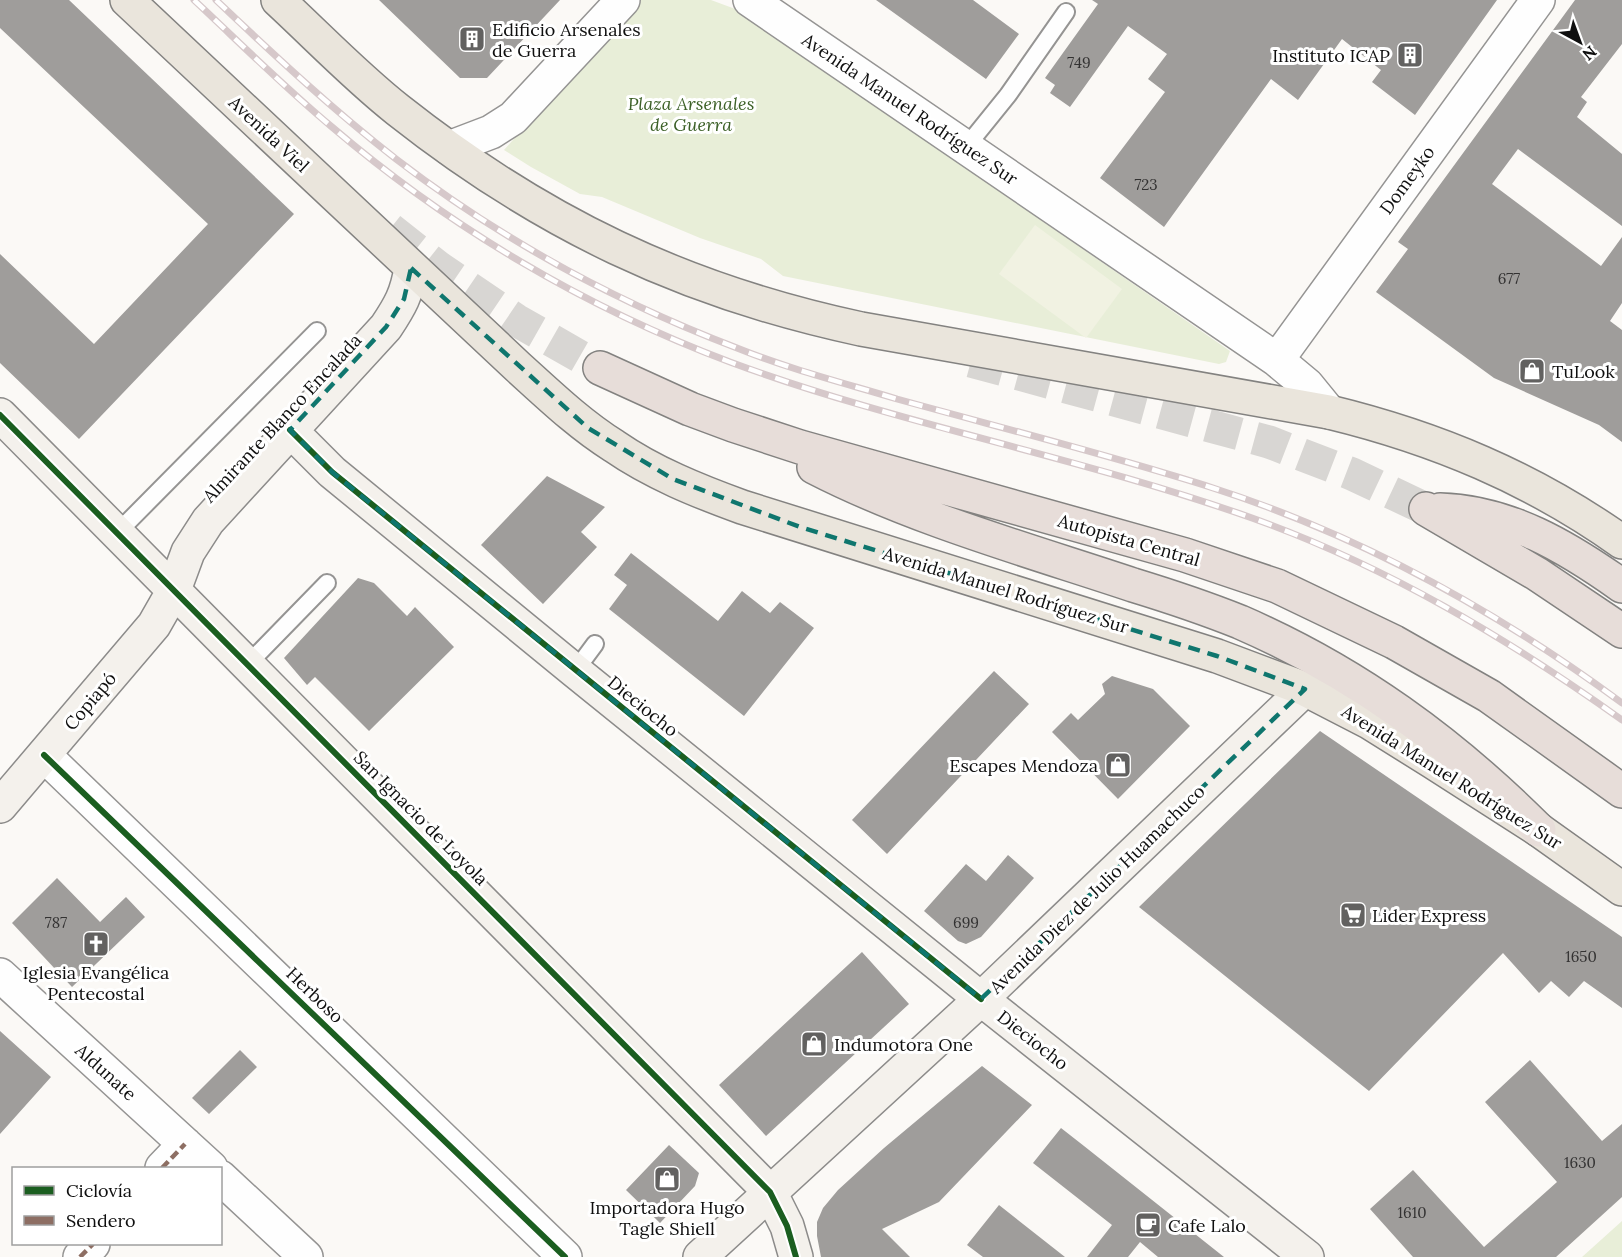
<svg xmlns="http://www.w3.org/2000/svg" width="1622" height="1257" font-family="Lora,serif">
<rect width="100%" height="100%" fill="#fbf9f6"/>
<path fill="#e8eed8" d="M639,0H711L738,10L1230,351L1226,362L1219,364L783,276L761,259L700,238L602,197L580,194L531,167L504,150Z
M1622,1221V1257H1582Z"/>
<path fill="#f1f2e2" d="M1035,225L1122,289L1086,338L999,274Z"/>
<path fill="#9f9d9b" d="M0,0H69L294,214L79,439L0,363V254L94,344L208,224L0,28Z
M379,0H560L487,78H460Z
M876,0H973L1019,34L986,79Z
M1092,0H1497L1415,115L1372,82L1381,70L1342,39L1298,100L1271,79L1164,227L1100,178L1165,92L1148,79L1167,54L1128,26L1070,107L1050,93L1055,85L1045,78L1098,4Z
M1575,0H1622V44L1581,97L1587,102L1577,117L1622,154V226L1518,149L1492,184L1601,266L1622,237V303L1610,321L1622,330V442L1599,425L1494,378L1376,292L1408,249L1398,242Z
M547,476L605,507L581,532L597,547L543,604L481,545Z
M631,553L718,621L742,591L770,613L780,602L814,628L744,716L609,609L627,585L614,575Z
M358,578L374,583L407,616L415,607L454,647L369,731L315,677L307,685L284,658Z
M994,671L1029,704L887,854L852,820Z
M1112,676L1153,689L1190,726L1118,799L1052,732L1071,713L1078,720L1105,694L1102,684Z
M1320,731L1622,937V1008L1584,981L1569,997L1551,981L1539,993L1503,953L1369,1091L1139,907Z
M1008,855L1034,878L981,937L966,944L958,941L924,911L966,864L986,881Z
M57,878L100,922L126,897L145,917L72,987L12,923Z
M862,952L909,1004L766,1136L719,1085Z
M0,1031L51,1077L0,1134Z
M240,1050L257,1067L209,1114L192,1098Z
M1530,1060L1602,1141L1622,1124V1197L1556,1257H1413L1370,1209L1413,1170L1484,1247L1557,1182L1485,1102Z
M982,1066L1032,1105L939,1202L882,1229L910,1257H821L817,1236V1222L823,1208L838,1190L884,1148Z
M1061,1128L1084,1146L1224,1257H1158L1140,1242L1128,1257H1087L1112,1225L1033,1163Z
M669,1145L699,1173L695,1186L660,1223L626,1190Z
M999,1205L1065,1257H983L967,1245Z"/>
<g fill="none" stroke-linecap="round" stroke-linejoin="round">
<path stroke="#d8d6d3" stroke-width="33" stroke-dasharray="33 16" stroke-linecap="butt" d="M390,229L438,267L516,320L600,368
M971,361L1269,442L1352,474L1426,509"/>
<defs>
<path id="lane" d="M966,147L1008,95L1066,12
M117,533L317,331
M248,664L327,583
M575,671L595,644"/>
<path id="street" d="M750,0L1277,360L1307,385L1329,412
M449,148L491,132L513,118L623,0
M1277,360L1538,0
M44,755L565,1257
M0,975L211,1168
M162,1168L185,1144
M220,1177L306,1257
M80,1257L93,1244"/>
<path id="secondary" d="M0,415L770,1192L787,1226L796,1257
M290,430L332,472L575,671L981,999L1307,1257
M0,806L154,625L174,590L188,552L208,521L386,327C400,306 407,294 411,268
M700,1257L981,999L1305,689"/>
<path id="primary" d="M127,0L518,367C549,395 579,424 614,446C653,473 698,491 742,507L1217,656L1305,689L1369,722L1433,762L1539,830L1622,889
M278,0C318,37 356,77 398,110C541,223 683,291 861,329L1329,412C1436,438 1532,478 1622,542"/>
<path id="highway" d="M600,368L690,409L733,425L800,447L1185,555L1277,586L1394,642L1489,696L1622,791
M814,467C913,518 1028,550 1133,585C1169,596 1205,608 1240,622C1355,672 1451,742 1539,830
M1426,509L1537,574L1622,631
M1440,510C1509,512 1567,547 1622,586"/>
</defs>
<use href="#lane" stroke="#959493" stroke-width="20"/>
<use href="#street" stroke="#959493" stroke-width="36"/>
<use href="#secondary" stroke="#8c8b8a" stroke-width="36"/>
<use href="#primary" stroke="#838280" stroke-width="36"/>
<use href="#highway" stroke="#838280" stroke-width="36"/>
<use href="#lane" stroke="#fefefe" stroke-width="16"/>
<use href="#street" stroke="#fefefe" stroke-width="33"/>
<use href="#secondary" stroke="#f4f1ec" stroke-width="33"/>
<use href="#primary" stroke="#eae5dc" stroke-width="33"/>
<use href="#highway" stroke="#e7ddd9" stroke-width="33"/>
<defs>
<path id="rail" d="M194,0C240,43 284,87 332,127C449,227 586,308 730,362C900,425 1081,457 1252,518C1386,566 1507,638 1622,720
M216,0C274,55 332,109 396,159C499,238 616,302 737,348C789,369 844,383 897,399C1002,428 1110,455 1213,488C1362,536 1497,611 1622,703"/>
</defs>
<use href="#rail" stroke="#d6c8ca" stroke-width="7"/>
<use href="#rail" stroke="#fff" stroke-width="4.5" stroke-dasharray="14" stroke-linecap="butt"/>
<path stroke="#8d6e63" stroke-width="4.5" stroke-dasharray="9 4.5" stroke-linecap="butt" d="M162,1168L185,1144
M80,1257L93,1244"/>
<defs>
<path id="cycleway" d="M0,415L770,1192L787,1226L796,1257
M290,430L332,472L981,999
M44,755L565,1257"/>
</defs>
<use href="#cycleway" stroke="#fff" stroke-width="10"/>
<use href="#cycleway" stroke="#1b5e20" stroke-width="6"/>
</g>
<path fill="none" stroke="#0f766e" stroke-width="4.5" stroke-dasharray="12 8" stroke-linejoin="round" d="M411,268L588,428L673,479L800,527L1217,656L1305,689L981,999L332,472L290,430L386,327L404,299Z"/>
<defs>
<symbol id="building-square" viewBox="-11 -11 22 22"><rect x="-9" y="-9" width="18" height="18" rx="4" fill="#626160" stroke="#fff"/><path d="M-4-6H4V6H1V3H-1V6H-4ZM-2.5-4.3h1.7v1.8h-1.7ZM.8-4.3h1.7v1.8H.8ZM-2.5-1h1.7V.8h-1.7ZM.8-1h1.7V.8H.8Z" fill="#fff"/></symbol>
<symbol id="shop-square" viewBox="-11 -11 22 22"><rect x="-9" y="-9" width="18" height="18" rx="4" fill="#626160" stroke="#fff"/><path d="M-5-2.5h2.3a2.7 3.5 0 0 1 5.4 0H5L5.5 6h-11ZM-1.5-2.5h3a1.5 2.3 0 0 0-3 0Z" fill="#fff"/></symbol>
<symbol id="supermarket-square" viewBox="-11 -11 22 22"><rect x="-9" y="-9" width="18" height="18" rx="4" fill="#626160" stroke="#fff"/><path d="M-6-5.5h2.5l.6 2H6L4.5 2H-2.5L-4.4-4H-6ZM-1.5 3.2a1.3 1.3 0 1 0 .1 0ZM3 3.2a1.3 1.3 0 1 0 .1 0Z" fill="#fff"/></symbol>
<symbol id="church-square" viewBox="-11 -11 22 22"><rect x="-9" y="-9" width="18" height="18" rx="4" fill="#626160" stroke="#fff"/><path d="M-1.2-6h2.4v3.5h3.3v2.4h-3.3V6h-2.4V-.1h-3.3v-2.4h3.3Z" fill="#fff"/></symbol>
<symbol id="cafe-square" viewBox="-11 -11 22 22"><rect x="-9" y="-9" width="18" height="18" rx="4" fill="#626160" stroke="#fff"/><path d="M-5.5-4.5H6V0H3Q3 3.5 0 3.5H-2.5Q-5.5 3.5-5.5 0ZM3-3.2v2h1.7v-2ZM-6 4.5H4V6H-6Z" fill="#fff"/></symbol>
</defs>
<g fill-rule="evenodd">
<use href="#building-square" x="457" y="24" width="30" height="30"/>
<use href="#building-square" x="1395" y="40" width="30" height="30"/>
<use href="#shop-square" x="1517" y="356" width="30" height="30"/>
<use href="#shop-square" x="1103" y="750" width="30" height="30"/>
<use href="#supermarket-square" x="1338" y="900" width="30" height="30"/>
<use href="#church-square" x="81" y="929" width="30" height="30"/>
<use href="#shop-square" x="799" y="1029" width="30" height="30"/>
<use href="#shop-square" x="652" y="1164" width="30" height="30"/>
<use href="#cafe-square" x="1133" y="1210" width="30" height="30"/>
</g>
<g text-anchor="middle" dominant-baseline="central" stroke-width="6" stroke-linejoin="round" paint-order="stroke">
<g font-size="15" fill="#333232">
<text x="1079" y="62">749</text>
<text x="1146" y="184">723</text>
<text x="1509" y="278">677</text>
<text x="56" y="922">787</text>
<text x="966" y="922">699</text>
<text x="1581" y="956">1650</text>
<text x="1580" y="1162">1630</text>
<text x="1412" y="1212">1610</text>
</g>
<g font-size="18" fill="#0f0f0f" stroke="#fff" text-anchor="start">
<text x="492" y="29">Edificio Arsenales<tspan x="492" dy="21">de Guerra</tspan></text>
<text x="1390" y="55" text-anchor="end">Instituto ICAP</text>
<text x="1552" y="371">TuLook</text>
<text x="1098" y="765" text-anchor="end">Escapes Mendoza</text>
<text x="1372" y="915">Lider Express</text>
<text x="96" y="972" text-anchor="middle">Iglesia Evangélica<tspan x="96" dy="21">Pentecostal</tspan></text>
<text x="834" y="1044">Indumotora One</text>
<text x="667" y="1207" text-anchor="middle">Importadora Hugo<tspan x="667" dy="21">Tagle Shiell</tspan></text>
<text x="1168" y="1225">Cafe Lalo</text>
</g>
<g font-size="18" font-style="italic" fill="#3c6027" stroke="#fff">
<text x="691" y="103">Plaza Arsenales<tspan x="691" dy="21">de Guerra</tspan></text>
</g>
<g font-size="18" fill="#0f0f0f" stroke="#fff">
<text transform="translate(910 109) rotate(34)">Avenida Manuel Rodríguez Sur</text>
<text transform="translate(269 134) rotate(43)">Avenida Viel</text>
<text transform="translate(1407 180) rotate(-54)">Domeyko</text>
<text transform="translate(282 418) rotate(-47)">Almirante Blanco Encalada</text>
<text transform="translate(1129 540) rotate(16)">Autopista Central</text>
<text transform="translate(1006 590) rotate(17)">Avenida Manuel Rodríguez Sur</text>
<text transform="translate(90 701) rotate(-50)">Copiapó</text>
<text transform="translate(643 706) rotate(39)">Dieciocho</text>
<text transform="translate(1452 777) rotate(32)">Avenida Manuel Rodríguez Sur</text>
<text transform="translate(421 818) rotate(45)">San Ignacio de Loyola</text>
<text transform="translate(1097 889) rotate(-44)">Avenida Diez de Julio Huamachuco</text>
<text transform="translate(315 995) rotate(44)">Herboso</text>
<text transform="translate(1033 1040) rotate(38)">Dieciocho</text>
<text transform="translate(106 1072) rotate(42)">Aldunate</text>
</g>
</g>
<rect x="12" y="1167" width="210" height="78" fill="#ffffff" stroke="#9f9f9f" stroke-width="1.5"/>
<rect x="24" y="1186" width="30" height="9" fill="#1b5e20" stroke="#9f9f9f" stroke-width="1.5"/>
<text x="66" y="1197" font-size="18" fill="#0f0f0f">Ciclovía</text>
<rect x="24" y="1216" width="30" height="9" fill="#8d6e63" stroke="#9f9f9f" stroke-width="1.5"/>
<text x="66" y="1227" font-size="18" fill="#0f0f0f">Sendero</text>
<g transform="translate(1580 42) rotate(139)" stroke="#ffffff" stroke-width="4.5" paint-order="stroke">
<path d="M0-4.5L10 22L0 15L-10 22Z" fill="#0f0f0f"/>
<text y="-9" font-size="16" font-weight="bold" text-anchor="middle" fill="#0f0f0f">N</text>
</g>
</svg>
